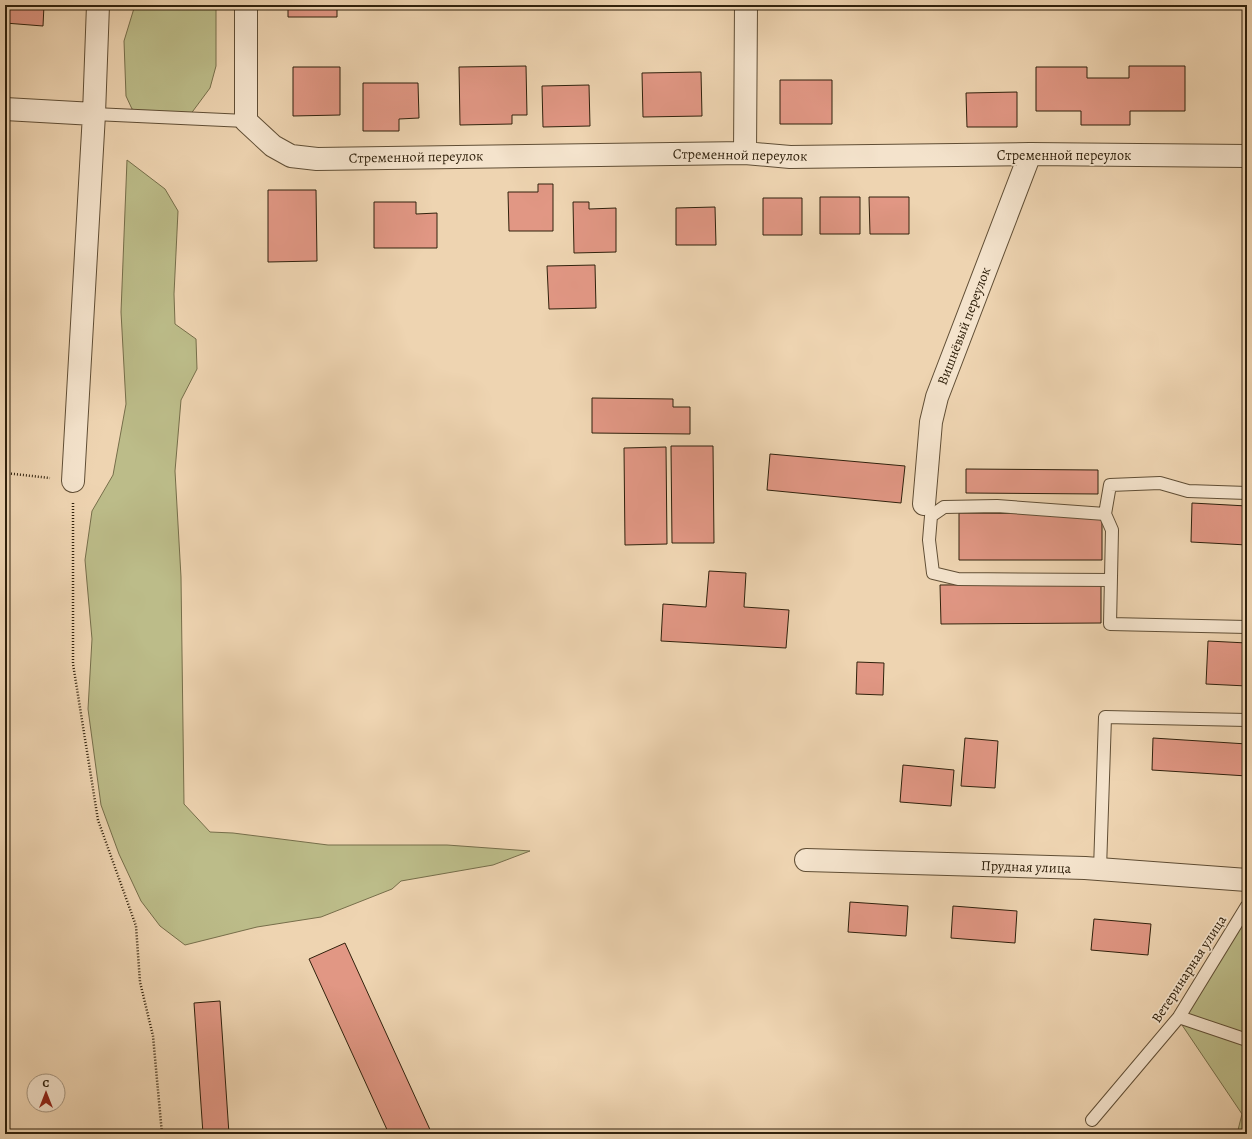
<svg xmlns="http://www.w3.org/2000/svg" width="1252" height="1139" font-family="Alegreya,serif">
<rect width="100%" height="100%" fill="#eed4b1"/>
<filter id="stains"><feTurbulence type="fractalNoise" baseFrequency=".005" numOctaves="4"/><feColorMatrix values="0 0 0 0 .2 0 0 0 0 .09 0 0 0 0 .02 0 0 0 .5 -.17"/></filter>
<radialGradient id="worn" r=".72"><stop offset=".6" stop-color="#630" stop-opacity="0"/><stop offset="1" stop-color="#630" stop-opacity=".3"/></radialGradient>
<path fill="#bcbc89" stroke="#766e4a" d="M135,5H216V66L210,88L190,115L157,117L132,109L126,96L124,41Z
M127,160L165,189L178,211L174,294L175,324L196,339L197,369L181,400L175,471L181,577L184,804L210,832L233,833L328,845H447L530,851L493,865L401,881L392,889L321,917L257,927L185,945L160,926L141,901L119,854L101,805L88,709L92,639L85,560L92,511L113,475L126,404L121,312Z
M1247,901V1134H1237L1242,1114L1182,1025Z"/>
<path fill="#e19784" stroke="#30210c" d="M5,5H44L43,26L5,23Z
M288,5H337V17H288Z
M526,66L527,115H512V124L460,125L459,67Z
M1129,66H1185V111H1130V125H1081V111H1036V67H1087V78H1129Z
M293,67H340V115L293,116Z
M701,72L702,116L643,117L642,73Z
M780,80H832V124H780Z
M363,83H418L419,118L399,119V131H363Z
M589,85L590,126L543,127L542,86Z
M1017,92V127H967L966,93Z
M538,184H553V231H509L508,192H538Z
M268,190H316L317,261L268,262Z
M820,197H860V234H820Z
M869,197H909V234H870Z
M763,198H802V235H763Z
M374,202H416V214L437,213V248H374Z
M573,202H589V209L616,208V252L574,253Z
M715,207L716,245H676V208Z
M595,265L596,308L549,309L547,266Z
M592,398L673,399V407H690V434L592,433Z
M671,446H713L714,543H672Z
M666,447L667,544L625,545L624,448Z
M770,454L905,466L901,503L767,490Z
M966,469L1098,470V494L966,493Z
M1192,503L1247,506V545L1191,542Z
M959,513L1102,514V560H959Z
M709,571L746,573L744,607L789,610L786,648L661,641L663,604L706,607Z
M1101,584V623L941,624L940,585Z
M1208,641L1247,643V686L1206,684Z
M857,662L884,663L883,695L856,694Z
M965,738L998,741L995,788L961,786Z
M1153,738L1247,744V776L1152,770Z
M903,765L954,770L951,806L900,802Z
M850,902L908,906L906,936L848,932Z
M953,906L1017,911L1015,943L951,938Z
M1094,919L1151,924L1148,955L1091,950Z
M345,943L432,1134H389L309,959Z
M220,1001L229,1134H203L194,1003Z"/>
<g fill="none" stroke-linecap="round" stroke-linejoin="round">
<defs>
<path id="service" d="M94,114L246,121
M1105,514L1110,485L1160,483L1188,491L1247,493
M1111,580L958,579L933,573L929,540L931,516L944,507L997,506L1105,514L1112,530L1110,624L1247,627
M1100,869L1105,717L1247,720
M1179,1017L1247,1040
M1092,1120L1179,1017L1247,906"/>
<path id="minor" d="M246,5V121L273,146L291,156L317,159L745,153L790,157L1030,154L1247,156
M5,109L94,114
M745,153L746,5
M73,481L94,114L98,5
M924,504L931,422L937,397L1030,154
M806,860L1085,868L1247,880"/>
</defs>
<use href="#service" stroke="#604e35" stroke-width="14"/>
<use href="#minor" stroke="#604e35" stroke-width="24"/>
<path stroke="#30210c" stroke-width="2.5" stroke-dasharray="1 2" stroke-linecap="butt" d="M5,473L50,478
M73,503V664L98,820L136,926L140,982L153,1036L162,1134"/>
<use href="#service" stroke="#f4e3cc" stroke-width="12"/>
<use href="#minor" stroke="#f4e3cc" stroke-width="22"/>
</g>
<g text-anchor="middle" dominant-baseline="central" stroke-width="3.5" stroke-linejoin="round" paint-order="stroke">
<g font-size="14" fill="#30210c" stroke="#f4e3cc">
<text transform="translate(740 155) rotate(1)">Стременной переулок</text>
<text x="1064" y="155">Стременной переулок</text>
<text transform="translate(416 157) rotate(-1)">Стременной переулок</text>
<text transform="translate(964 326) rotate(-69)">Вишнёвый переулок</text>
<text transform="translate(1026 867) rotate(2)">Прудная улица</text>
<text transform="translate(1189 969) rotate(-57)">Ветеринарная улица</text>
</g>
</g>
<rect width="1252" height="1139" fill="none" stroke="#eed4b1" stroke-width="20"/>
<rect x="6" y="6" width="1240" height="1127" fill="none" stroke="#30210c" stroke-width="2"/>
<rect x="10" y="10" width="1232" height="1119" fill="none" stroke="#30210c"/>
<g transform="translate(46 1093)"><circle r="19" fill="#f4e3cc" stroke="#a6957f"/>
<path d="M0-3L7 15L0 10L-7 15Z" fill="#8f2418"/>
<text y="-6" font-size="11" font-weight="bold" text-anchor="middle" fill="#30210c">С</text>
</g>
<rect width="100%" height="100%" filter="url(#stains)"/>
<rect width="100%" height="100%" fill="url(#worn)"/>
</svg>
